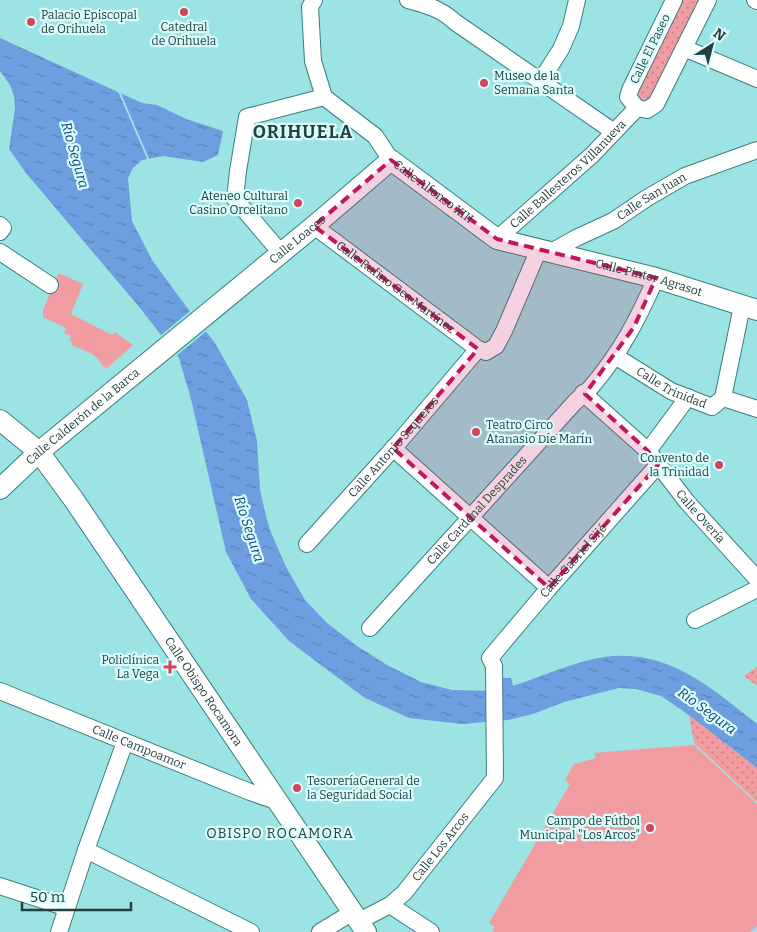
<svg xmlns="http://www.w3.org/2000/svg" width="757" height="932" font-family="Bitter,serif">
<defs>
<pattern id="park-dots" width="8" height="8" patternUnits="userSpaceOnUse" patternTransform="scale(1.25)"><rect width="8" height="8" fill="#f19ca0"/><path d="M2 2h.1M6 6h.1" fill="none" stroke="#c38184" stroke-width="1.8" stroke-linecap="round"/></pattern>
<pattern id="water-ripples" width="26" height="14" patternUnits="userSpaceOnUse" patternTransform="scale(1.25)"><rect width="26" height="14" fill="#6c9ee0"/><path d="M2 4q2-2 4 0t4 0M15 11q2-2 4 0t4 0" fill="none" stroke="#5982b7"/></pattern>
</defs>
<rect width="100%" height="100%" fill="#9ce3e3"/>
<path fill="#f19ca0" d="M59,273L83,284L71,314L112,335L115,332L133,345L106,369L93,354L71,345L73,342L69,341L71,336L64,333L66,328L43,317V310Z
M694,745L757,804V926L750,932H492L495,927L489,923L570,784L565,780L574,764L596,758L594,753Z"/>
<path fill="url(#park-dots)" d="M681,0H699L649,100L642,101L635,95Z
M757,667V686L744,676Z
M689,715L757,768V802L694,743Z"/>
<path fill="url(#water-ripples)" d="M0,38L142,103L157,105L186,119L223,131L218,155L203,162L163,156L142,160L133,168L128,178L132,221L152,260L185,305L215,343L247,400L257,441L260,490L266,516L270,530L286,567L305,600L327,623L357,646L387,665L421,682L452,690L497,691L500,678H511L513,686C543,676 573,662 604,657C667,648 712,688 757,724V768L689,715L661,696L636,689L619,688L564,702L533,714L508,720L462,724L409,718L365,698L289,641L251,599L226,552L191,399L179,358L140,308L26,173L9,149L15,108L14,96L10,85L0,71Z"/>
<path fill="#9ce3e3" d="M117,89L120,91L150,161H148Z
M191,310L208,330L175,357L160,336Z"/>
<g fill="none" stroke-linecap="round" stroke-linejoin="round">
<defs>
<g id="minor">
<path d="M314,0L310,7L313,61L324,97L375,136L391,160"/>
<path d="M408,0C427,5 441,9 455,22L614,132"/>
<path d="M674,0L630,90L628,97L637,108L647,110L656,104L708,0"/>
<path d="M755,0L757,1"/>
<path d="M684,48L757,79"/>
<path d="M540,82L561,49L571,26L577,0"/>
<path d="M0,225L3,228L0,232"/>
<path id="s1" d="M314,226L478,349L486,352L496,346L504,331L539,249"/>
<path id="s2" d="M497,239L592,155L637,108"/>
<path d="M0,252L50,285"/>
<path id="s3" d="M551,252L576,238L613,221L647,198L685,176L757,150"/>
<path d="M281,253L235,199L238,171L247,117L324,97"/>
<path id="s4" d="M615,356L671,391L712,407L723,398"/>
<path id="s5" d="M583,393L648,451L687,502L757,579"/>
<path d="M723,398L742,306"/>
<path d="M723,398L757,409"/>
<path d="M393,448L549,588"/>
<path d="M648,451L688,397"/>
<path id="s6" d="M307,544L399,442L478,349"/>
<path d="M695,620L757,589"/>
<path id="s7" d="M370,628L575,402C580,397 587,392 592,386C621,352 638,319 656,278"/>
<path id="s8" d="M0,691L250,792L279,802"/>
<path d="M86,850L251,932"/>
<path d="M0,886L67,908"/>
<path d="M390,905L431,932"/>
<path id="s9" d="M359,921L390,905L404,893L495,778L494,666L490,658L549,588L658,465"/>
<path d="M59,932L86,850L125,742"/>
<path d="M320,932L353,912"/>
</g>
<g id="tertiary">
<path id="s10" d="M0,420L39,452L74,500L366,932"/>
<path id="s11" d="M0,489L39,452L314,226L391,160L497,239L656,278L757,310"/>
</g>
</defs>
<use href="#minor" stroke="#387f80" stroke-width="18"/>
<use href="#tertiary" stroke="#387f80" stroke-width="22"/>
<use href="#minor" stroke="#fff" stroke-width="16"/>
<use href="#tertiary" stroke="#fff" stroke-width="20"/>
</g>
<path fill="#c2185b" fill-opacity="0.2" stroke="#c2185b" stroke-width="4" stroke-dasharray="10 6" stroke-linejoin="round" d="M391,160L497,239L656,278L634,327L585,394L648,451L658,465L549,588L393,448L478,349L314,226Z"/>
<g fill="#d54559" stroke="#dbfdfd" stroke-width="2">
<circle cx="184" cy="12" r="5"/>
<circle cx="31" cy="22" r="5"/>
<circle cx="484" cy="83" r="5"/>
<circle cx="298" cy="203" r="5"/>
<circle cx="476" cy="432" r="5"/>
<circle cx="719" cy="465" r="5"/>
<path d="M167.5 659.5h5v5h5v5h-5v5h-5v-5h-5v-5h5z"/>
<circle cx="297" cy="788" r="5"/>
<circle cx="650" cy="828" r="5"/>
</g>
<g text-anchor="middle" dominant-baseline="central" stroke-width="4.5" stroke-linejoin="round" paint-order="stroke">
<g font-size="12" fill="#244141" stroke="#dbfdfd" text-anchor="start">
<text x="41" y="15">Palacio Episcopal<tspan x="41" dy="14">de Orihuela</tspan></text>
<text x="184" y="27" text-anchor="middle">Catedral<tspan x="184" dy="14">de Orihuela</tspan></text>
<text x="494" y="76">Museo de la<tspan x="494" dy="14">Semana Santa</tspan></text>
<text x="288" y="196" text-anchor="end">Ateneo Cultural<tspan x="288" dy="14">Casino Orcelitano</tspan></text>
<text x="486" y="425">Teatro Circo<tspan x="486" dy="14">Atanasio Díe Marín</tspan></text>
<text x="709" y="458" text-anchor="end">Convento de<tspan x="709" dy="14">la Trinidad</tspan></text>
<text x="159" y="660" text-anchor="end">Policlínica<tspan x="159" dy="14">La Vega</tspan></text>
<text x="307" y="781">TesoreríaGeneral de<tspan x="307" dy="14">la Seguridad Social</tspan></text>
<text x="640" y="821" text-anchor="end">Campo de Fútbol<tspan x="640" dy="14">Municipal "Los Arcos"</tspan></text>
</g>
<g font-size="12" fill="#244141" stroke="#dbfdfd">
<text transform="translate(650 49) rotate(-64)">Calle El Paseo</text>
<text stroke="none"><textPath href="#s2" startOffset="96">Calle Ballesteros Villanueva</textPath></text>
<text stroke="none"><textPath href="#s11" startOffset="564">Calle Alfonso XIII</textPath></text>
<text stroke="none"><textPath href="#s3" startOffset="115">Calle San Juan</textPath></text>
<text stroke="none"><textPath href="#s11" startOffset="388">Calle Loaces</textPath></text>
<text stroke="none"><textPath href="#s11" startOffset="800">Calle Pintor Agrasot</textPath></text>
<text stroke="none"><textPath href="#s1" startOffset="102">Calle Rufino Gea Martínez</textPath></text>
<text stroke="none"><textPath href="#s4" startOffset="65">Calle Trinidad</textPath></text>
<text stroke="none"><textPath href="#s11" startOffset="110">Calle Calderón de la Barca</textPath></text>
<text stroke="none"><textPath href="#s6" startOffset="130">Calle Antonio Sequeros</textPath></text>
<text stroke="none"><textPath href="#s7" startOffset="159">Calle Cardenal Desprades</textPath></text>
<text stroke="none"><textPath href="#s5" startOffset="171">Calle Overía</textPath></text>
<text stroke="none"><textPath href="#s9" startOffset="449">Calle Gabriel Sijé</textPath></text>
<text stroke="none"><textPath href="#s10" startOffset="341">Calle Obispo Rocamora</textPath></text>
<text stroke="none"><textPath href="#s8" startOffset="150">Calle Campoamor</textPath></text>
<text stroke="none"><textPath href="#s9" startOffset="112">Calle Los Arcos</textPath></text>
</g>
<g font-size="14" font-style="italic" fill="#12427e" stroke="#dbfdfd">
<text transform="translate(75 155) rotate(74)">Río Segura</text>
<text transform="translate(249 529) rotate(72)">Río Segura</text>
<text transform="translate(707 711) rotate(36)">Río Segura</text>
</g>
<g font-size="14" letter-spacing="1" fill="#244141" stroke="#dbfdfd">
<text x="280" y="833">OBISPO ROCAMORA</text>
</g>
<g font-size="18" font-weight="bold" letter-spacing="1" fill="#244141" stroke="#dbfdfd">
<text x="303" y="132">ORIHUELA</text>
</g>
</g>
<g transform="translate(712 45) rotate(36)" stroke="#dbfdfd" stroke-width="4" paint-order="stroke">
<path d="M0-4L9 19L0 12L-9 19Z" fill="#244141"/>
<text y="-8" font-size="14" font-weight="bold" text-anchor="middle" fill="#244141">N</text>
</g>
<path d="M22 902v8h109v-8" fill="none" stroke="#244141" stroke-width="2.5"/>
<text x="30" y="902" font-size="15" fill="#244141" stroke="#dbfdfd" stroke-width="4" paint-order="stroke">50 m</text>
</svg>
